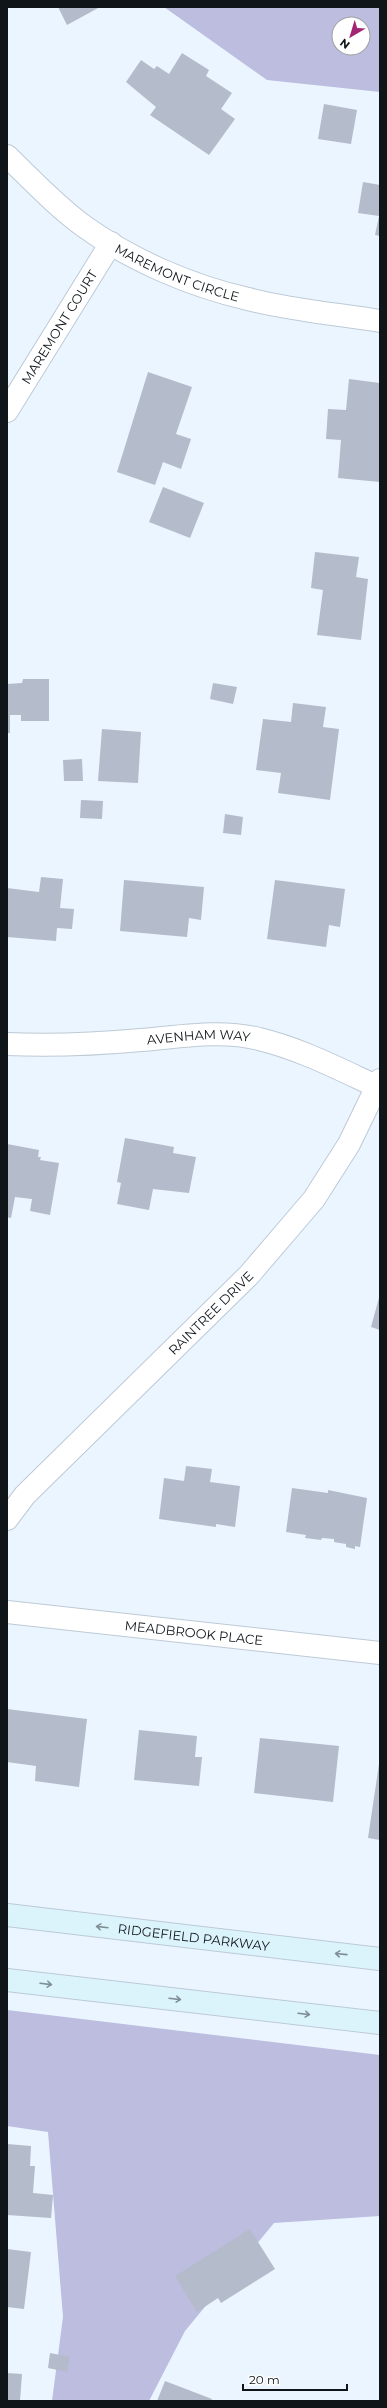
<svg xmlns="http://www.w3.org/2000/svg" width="387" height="2408" font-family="Montserrat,sans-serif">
<rect width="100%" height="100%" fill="#eaf5ff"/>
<path fill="#bdbddf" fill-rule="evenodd" d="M164,7H380V92L267,80ZM339,24H363V48H339Z
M7,2010L380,2055V2216L274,2223L185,2331L149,2401H52L63,2317L48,2132L7,2126Z"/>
<path fill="#b4bbca" d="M58,7H100L67,25Z
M182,53L209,70L206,76L232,93L221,109L235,119L209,155L150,115L156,107L126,82L141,60L154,69L157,66L169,74Z
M324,104L357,110L351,144L318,139Z
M363,182L380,185V236L375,235L379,216L358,213Z
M148,372L192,387L176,434L191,439L181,469L163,462L155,485L117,472Z
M349,379L380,383V482L338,478L341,440L326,439L328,409L346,410Z
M163,487L204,503L190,538L149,522Z
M315,552L359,557L356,577L368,579L361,640L317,635L323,590L311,588Z
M23,679H49V721H21V715H10V733H7V684L22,683Z
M213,683L237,687L233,704L210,699Z
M293,703L326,707L323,727L339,729L330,800L278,793L281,773L256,770L263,719L291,722Z
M102,729L141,732L138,783L98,781Z
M82,759L83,781H64L63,760Z
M81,800L103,801L102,819L80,818Z
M225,814L243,817L241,835L223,833Z
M41,877L63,879L60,908L74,909L72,929L57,928L56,941L7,937V888L39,892Z
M124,880L204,887L201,920L189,918L187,937L120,931Z
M275,880L345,889L340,927L329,925L326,947L267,939Z
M125,1138L174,1147L173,1153L196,1157L189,1193L153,1189L149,1210L117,1204L121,1183L117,1182Z
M7,1144L39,1150L38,1157H41L40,1160L59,1163L50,1215L30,1211L32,1199L15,1197L11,1218L7,1217Z
M380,1294V1330L371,1327Z
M186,1466L212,1469L210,1482L240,1486L235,1527L216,1524V1527L159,1519L164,1478L184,1481Z
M292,1488L328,1493V1490L367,1498L360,1547L355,1546V1549L346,1547V1544L334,1542V1539L322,1538L321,1540L305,1538L306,1535L286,1532Z
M7,1709L87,1719L79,1787L35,1781L36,1766L7,1762Z
M139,1730L197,1736L195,1757H202L199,1786L134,1780Z
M260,1738L339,1746L333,1802L254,1793Z
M379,1764H380V1840L368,1838Z
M7,2144L31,2146L30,2166H35L33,2193L53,2195L51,2218L7,2215Z
M250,2229L275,2269L221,2303L218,2298L197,2312L175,2276Z
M7,2249L31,2252L24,2309L7,2307Z
M50,2353L70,2357L67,2372L48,2368Z
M7,2373L22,2374L20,2401H7Z
M165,2381L212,2399L211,2401H157Z"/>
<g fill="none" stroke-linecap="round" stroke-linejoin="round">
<defs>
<g id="minor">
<path id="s1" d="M7,156C32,180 57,207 85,227C133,261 191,286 248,299C291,310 336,314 380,321"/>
<path id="s2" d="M7,411L111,243"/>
<path id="s3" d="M7,1044C51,1046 97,1044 141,1040C179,1037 221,1029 259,1039C301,1049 341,1070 380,1088"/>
<path id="s4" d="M7,1612L380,1653"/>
</g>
<g id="tertiary">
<path id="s5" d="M7,1519L25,1495L249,1275L314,1199L349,1144L380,1080"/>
</g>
<g id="secondary">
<path id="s6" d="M7,1915L380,1959"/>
<path d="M7,1980L380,2023"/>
</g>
</defs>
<use href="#minor" stroke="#bdcad6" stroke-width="24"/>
<use href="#tertiary" stroke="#bdcad6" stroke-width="24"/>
<use href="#secondary" stroke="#bdcad6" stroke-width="24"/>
<use href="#minor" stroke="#fff" stroke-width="22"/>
<use href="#tertiary" stroke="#fff" stroke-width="22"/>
<use href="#secondary" stroke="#dbf3fb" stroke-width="22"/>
</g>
<defs><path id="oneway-shaft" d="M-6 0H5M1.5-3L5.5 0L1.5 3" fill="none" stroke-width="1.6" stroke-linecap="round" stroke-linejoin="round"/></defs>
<g stroke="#808f95">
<use href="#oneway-shaft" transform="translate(102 1927) rotate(-173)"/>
<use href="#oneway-shaft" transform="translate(341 1954) rotate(-174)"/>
<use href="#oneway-shaft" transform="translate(46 1984) rotate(7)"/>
<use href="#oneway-shaft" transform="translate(175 1999) rotate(7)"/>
<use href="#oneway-shaft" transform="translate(304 2014) rotate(7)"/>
</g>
<g text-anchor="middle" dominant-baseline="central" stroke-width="3.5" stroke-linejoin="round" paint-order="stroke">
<g font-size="13" fill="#101519" stroke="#fff">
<text stroke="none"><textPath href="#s1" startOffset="209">MAREMONT CIRCLE</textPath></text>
<text stroke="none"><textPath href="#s2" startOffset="99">MAREMONT COURT</textPath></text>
<text stroke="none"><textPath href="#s3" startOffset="192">AVENHAM WAY</textPath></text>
<text stroke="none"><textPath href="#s5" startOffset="290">RAINTREE DRIVE</textPath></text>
<text stroke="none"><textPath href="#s4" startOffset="188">MEADBROOK PLACE</textPath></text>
<text stroke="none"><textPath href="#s6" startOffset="188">RIDGEFIELD PARKWAY</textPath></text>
</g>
</g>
<rect width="387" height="2408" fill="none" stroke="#101519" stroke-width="16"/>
<g transform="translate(351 36) rotate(218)"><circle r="19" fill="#ffffff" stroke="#9fa1a3"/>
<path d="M0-3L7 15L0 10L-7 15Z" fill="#a42474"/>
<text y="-6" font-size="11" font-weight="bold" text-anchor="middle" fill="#101519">N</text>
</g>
<path d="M243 2384v6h104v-6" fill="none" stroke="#101519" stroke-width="2"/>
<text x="249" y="2384" font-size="12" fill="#101519" stroke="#ffffff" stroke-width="3" paint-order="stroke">20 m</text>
</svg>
